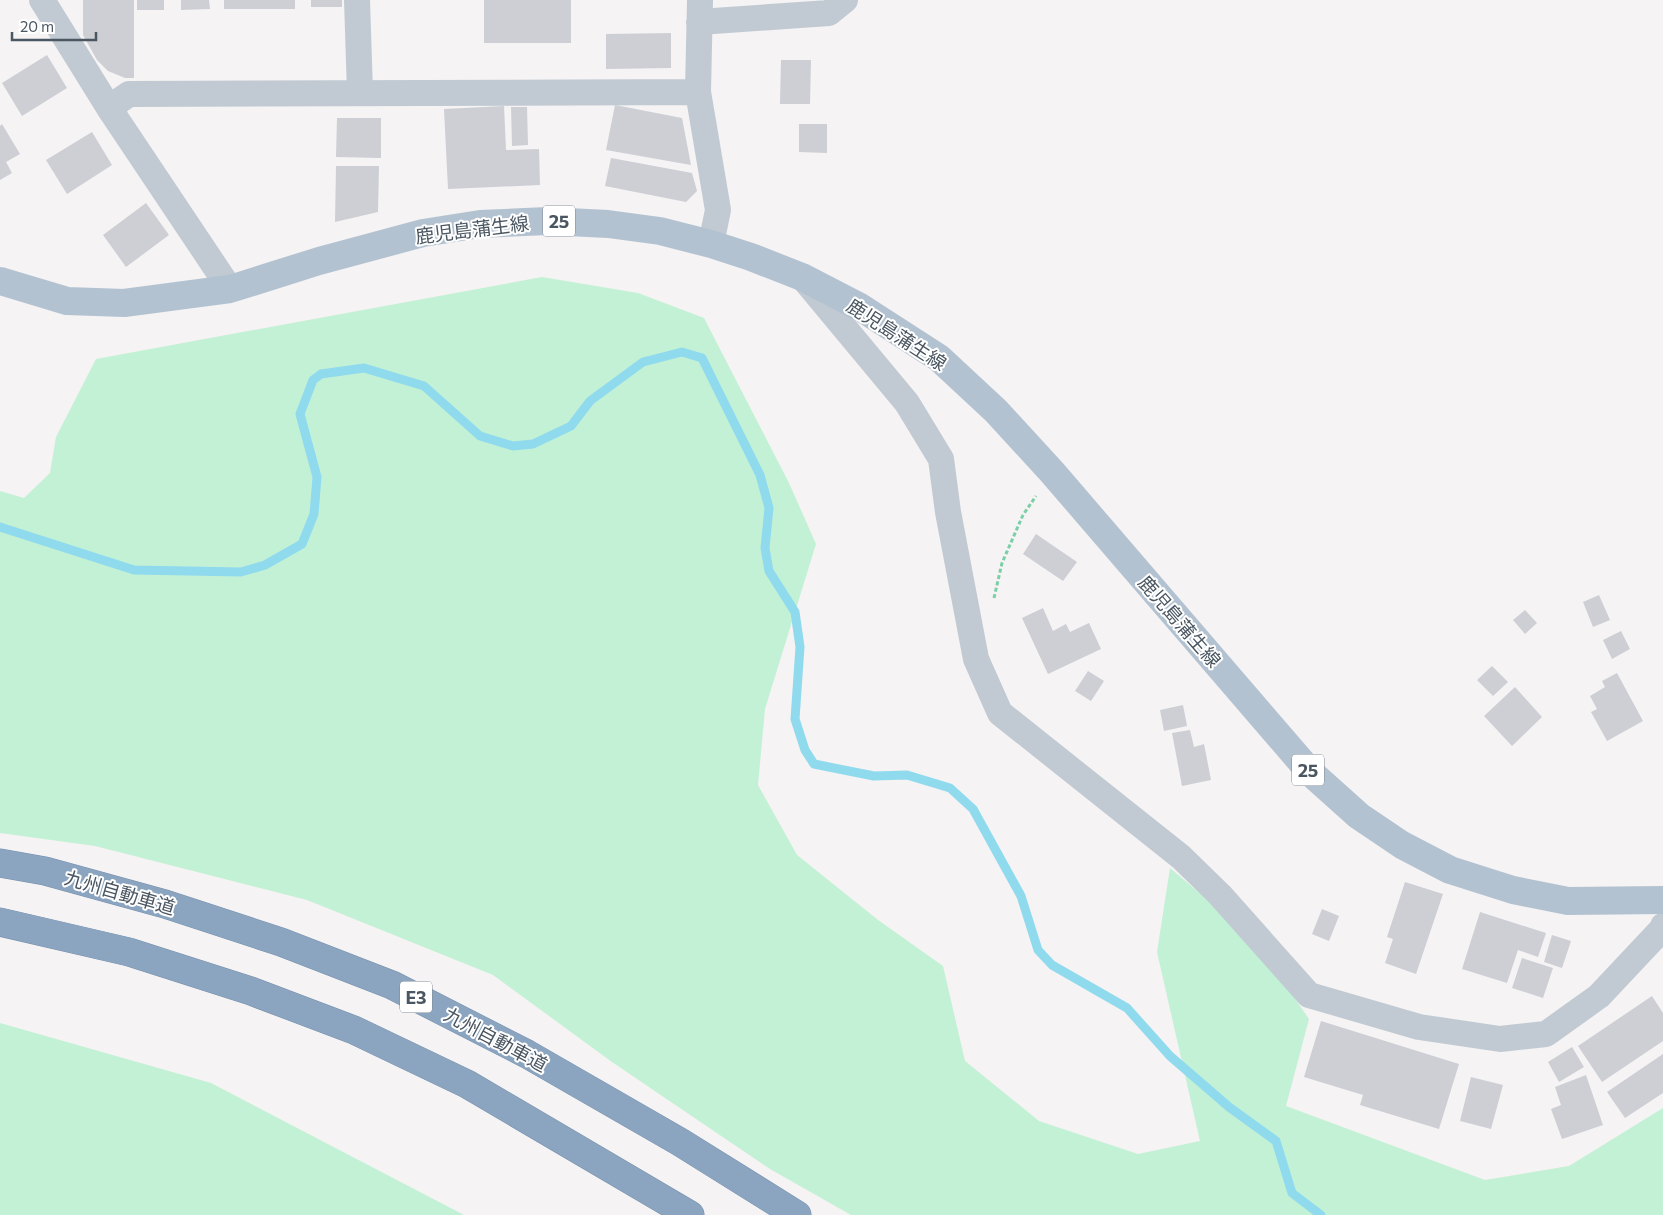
<svg xmlns="http://www.w3.org/2000/svg" width="1663" height="1215" font-family="Commissioner,'Noto Sans JP',sans-serif">
<rect width="100%" height="100%" fill="#f5f3f3"/>
<path fill="#c3f1d5" d="M542,277L638,293L704,318L789,483L816,544L765,709L758,785L797,855L878,920L943,966L965,1061L1039,1121L1138,1154L1200,1141L1157,952L1170,868L1254,939L1309,1019L1286,1106L1485,1180L1569,1166L1663,1108V1215H851L770,1169L612,1062L493,975L307,900L95,846L0,833V491L24,498L50,473L56,437L96,359Z
M0,1023L211,1083L464,1215H0Z"/>
<g fill="none" stroke-linecap="round" stroke-linejoin="round">
<path stroke="#90daee" stroke-width="9" d="M0,527L134,570L241,572L265,565L302,544L314,514L317,477L300,414L313,380L321,374L364,368L424,386L480,436L513,446L533,444L571,426L590,401L643,362L682,352L702,358L760,475L769,508L765,548L769,571L795,612L800,647L795,719L805,750L814,764L874,776L907,775L950,788L973,809L1021,896L1038,950L1052,965L1127,1008L1170,1056L1229,1107L1276,1141L1292,1193L1321,1215"/>
</g>
<path fill="#cdcfd5" d="M83,0H134V78H125L108,71L97,60L83,35Z
M137,0H164V10H137Z
M181,0H209L210,9L181,10Z
M224,0H295V9H224Z
M311,0H342V7H311Z
M484,0H571V43H484Z
M671,33V68L606,69V34Z
M47,55L67,88L22,116L2,83Z
M781,60H811L810,104H780Z
M615,105L682,118L691,165L606,150Z
M504,106L506,150L539,149L540,185L448,189L444,109Z
M511,107H527L528,145L512,146Z
M337,118H381V158L336,157Z
M2,124L20,154L6,162L12,173L0,180V126Z
M799,124H827V153L799,152Z
M92,132L112,165L67,194L46,160Z
M611,158L692,173L697,191L686,202L605,186Z
M336,166H379L378,212L335,222Z
M146,203L169,235L126,267L103,235Z
M1036,534L1077,562L1063,581L1023,554Z
M1599,595L1610,620L1593,627L1583,602Z
M1043,608L1053,631L1066,624L1070,632L1089,623L1101,649L1048,674L1022,618Z
M1525,610L1537,623L1525,634L1513,620Z
M1621,631L1630,649L1612,659L1603,640Z
M1492,666L1508,682L1493,696L1477,680Z
M1088,671L1104,681L1091,701L1075,691Z
M1617,673L1643,721L1607,741L1591,712L1597,709L1590,696L1605,687L1602,681Z
M1515,687L1542,717L1512,746L1484,716Z
M1183,705L1187,726L1164,731L1160,710Z
M1190,730L1194,747L1204,744L1211,780L1182,786L1172,733Z
M1405,882L1443,894L1416,974L1385,963L1393,939L1387,937Z
M1322,909L1339,916L1329,941L1312,934Z
M1480,912L1546,933L1538,957L1518,950L1507,983L1462,969Z
M1552,935L1571,941L1562,968L1544,962Z
M1522,958L1553,968L1543,998L1512,988Z
M1652,996L1663,1013V1041L1602,1082L1578,1046Z
M1321,1021L1459,1064L1439,1129L1360,1105L1363,1095L1304,1077Z
M1572,1047L1584,1067L1559,1082L1548,1062Z
M1663,1054V1093L1625,1118L1607,1092Z
M1586,1075L1603,1125L1562,1139L1551,1109L1561,1105L1555,1087Z
M1471,1077L1503,1085L1491,1129L1460,1121Z"/>
<g fill="none" stroke-linecap="round" stroke-linejoin="round">
<defs>
<path id="motorway" d="M0,863L45,871L165,904L281,942L392,985L527,1054L680,1142L797,1215
M0,922L129,952L251,991L354,1030L467,1084L690,1215"/>
</defs>
<use href="#motorway" stroke="#7690ad" stroke-width="29"/>
<path stroke="#7ad0a6" stroke-width="3" stroke-dasharray="4 2.5" stroke-linecap="butt" d="M994,598L1002,563L1023,515L1036,496"/>
<path stroke="#c1cad2" stroke-width="26" d="M42,0L109,108L230,289
M357,0L360,93
M700,0L698,92L718,210L711,244
M699,22L829,13L845,0
M109,108L129,94L698,92
M803,278L907,403L941,459L948,512L976,659L1000,713L1181,857L1220,895L1309,995L1419,1027L1500,1039L1546,1034L1599,996L1662,929L1663,926"/>
<path stroke="#b3c2d1" stroke-width="28" d="M0,281L67,301L124,303L230,289L319,261L423,233L480,224L547,221L608,224L660,231L711,244L751,257L802,277L860,307L939,358L996,411L1052,472L1311,773L1359,816L1402,845L1450,870L1513,890L1568,901L1663,900"/>
<use href="#motorway" stroke="#8ba5c1" stroke-width="28"/>
</g>
<g text-anchor="middle" dominant-baseline="central" stroke-width="4" stroke-linejoin="round" paint-order="stroke">
<g fill="#fff" stroke="#808990" stroke-width="1">
<rect x="543" y="205.5" width="32" height="31" rx="4"/>
<rect x="1292" y="754.5" width="32" height="31" rx="4"/>
<rect x="400" y="981.5" width="32" height="31" rx="4"/>
</g>
<g font-size="18" font-weight="bold" fill="#4a5661">
<text x="559" y="221">25</text>
<text x="1308" y="770">25</text>
<text x="416" y="997">E3</text>
</g>
<g font-size="19" fill="#4a5661" stroke="#fff">
<text transform="translate(472 229) rotate(-7)">鹿児島蒲生線</text>
<text transform="translate(897 334) rotate(33)">鹿児島蒲生線</text>
<text transform="translate(1180 621) rotate(49)">鹿児島蒲生線</text>
<text transform="translate(120 892) rotate(16)">九州自動車道</text>
<text transform="translate(496 1039) rotate(28)">九州自動車道</text>
</g>
</g>
<path d="M12 32v8h84v-8" fill="none" stroke="#4a5661" stroke-width="2.5"/>
<text x="20" y="32" font-size="15" fill="#4a5661" stroke="#ffffff" stroke-width="4" paint-order="stroke">20 m</text>
</svg>
